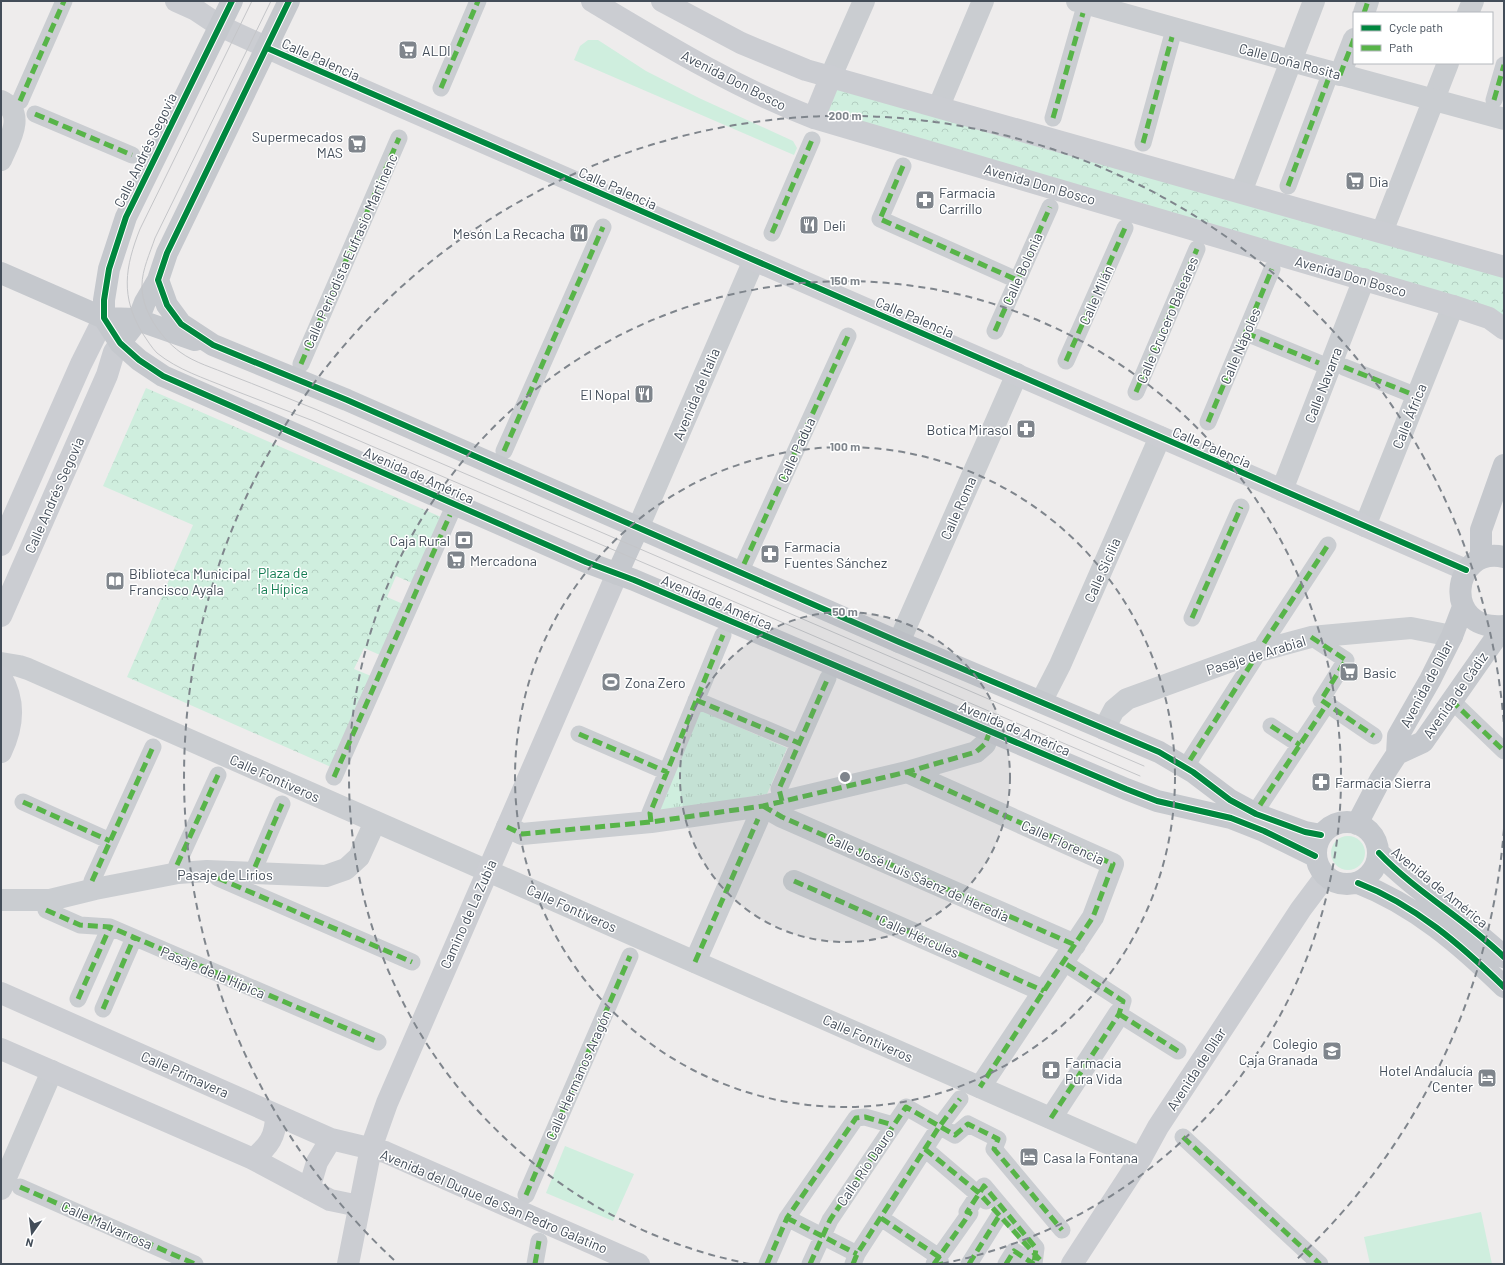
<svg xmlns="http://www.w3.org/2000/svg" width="1505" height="1265" font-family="Barlow,sans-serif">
<defs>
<pattern id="grass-tufts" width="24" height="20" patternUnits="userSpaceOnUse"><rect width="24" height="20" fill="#cfeede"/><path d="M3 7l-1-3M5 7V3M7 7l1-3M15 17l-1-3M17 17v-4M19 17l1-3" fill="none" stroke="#b3cec1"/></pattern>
<pattern id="park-crowns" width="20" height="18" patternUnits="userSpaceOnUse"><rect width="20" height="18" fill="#cfeede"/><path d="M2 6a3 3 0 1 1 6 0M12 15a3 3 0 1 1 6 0" fill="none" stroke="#b3cec1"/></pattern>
</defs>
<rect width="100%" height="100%" fill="#eeecec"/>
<path fill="url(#grass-tufts)" d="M700,710L787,748L767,794L658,812Z"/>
<path fill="url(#park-crowns)" d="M838,87L1504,274V317L828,114L830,89Z
M146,388L441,517L412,583L396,576L387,597L403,604L380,655L364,648L354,669L371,676L331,767L127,677L193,525L103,486Z"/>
<path fill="#cfeede" d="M588,40H598L646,71L699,98L793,141L797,148L794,155L574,60L580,46Z
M1331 853a17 17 0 1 1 34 0a17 17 0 1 1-34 0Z
M565,1146L634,1174L613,1221L546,1193Z
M1481,1212L1492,1264H1370L1364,1237Z"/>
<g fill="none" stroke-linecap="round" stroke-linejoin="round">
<path stroke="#cacdd1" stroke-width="17" d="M441,88L478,1
M1494,100L1504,65
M20,101L64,1
M35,114L132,155
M1053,118L1083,13
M1143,143L1172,37
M903,166L880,219L1017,280
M1288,186L1328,80
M772,233L812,140
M995,331L1050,207
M1246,333L1319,363
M1066,361L1125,228
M301,364L399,138
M1344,367L1409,393
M1136,392L1197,249
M1208,422L1272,269
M504,451L603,227
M744,564L848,336
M1192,618L1241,507
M1311,637L1346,660L1321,700L1374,736
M1264,643L1328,545
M696,700L799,743
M1451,700L1504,751
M1271,726L1300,745
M579,734L667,772
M1190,760L1255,658
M334,777L450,515
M782,801L779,789L828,678
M23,802L110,841
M1260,805L1327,704
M651,822L650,813L723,635
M177,865L218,775
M255,867L282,804
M218,878L412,962
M92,881L153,747
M46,910L80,925L110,927L378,1042
M1063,962L1123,1001L1119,1014L1178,1051
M78,999L110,927
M103,1009L134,938
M1183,1137L1320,1264
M925,1149L986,1201
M20,1187L195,1264
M526,1195L630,956
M787,1218L857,1254
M881,1218L939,1257L941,1264
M535,1264L539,1241
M767,1264L787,1218L856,1118L865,1117L893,1125
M810,1264L830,1220L906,1107L955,1135L968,1124L998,1139L994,1149L1062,1230
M853,1264L857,1254L939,1127L960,1099
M934,1264L970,1213L967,1212L984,1186L1036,1248L1034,1264
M969,1264L999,1216
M1006,1264L1014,1251L1034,1264"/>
<path stroke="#cacdd1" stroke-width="22" d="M1364,13L1368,1
M1468,13L1473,1
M1340,75L1354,39
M1,101C27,113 9,141 1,160
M939,106L983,1
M1241,192L1314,1
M1382,232L1448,63
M1282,490L1364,279
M1365,526L1453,306
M899,642L1017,374
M1041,702L1060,665L1160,437
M1104,729L1114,710L1127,699L1259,651L1311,637L1411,628L1452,636
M907,772L1113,864L1093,917L980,1087
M763,806L782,817L1075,945
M507,827L522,834L651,822L763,806L907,772L976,752L985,744L990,731
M794,881L1044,991
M1,900H50L95,889L178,873L207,871L326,876L346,869L359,857L375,822
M695,962L758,819
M1051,1118L1119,1014
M1,1189L52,1071"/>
<path stroke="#cacdd1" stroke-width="22" d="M1077,1L1291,61L1504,119
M831,76L864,1
M638,528L754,260
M1,663L19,666L28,669L1141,1158"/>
<path stroke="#cbcdd2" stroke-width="22" d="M176,1L196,10L220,26L292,59L1466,570
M592,1C664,44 736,88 814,118L1453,306L1489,318L1504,329
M662,1L741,43L806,70L1504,267
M814,118L831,76
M1,545L81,364L104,318
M1,616L107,375L114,352L120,343
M1,677C16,702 13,727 1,752
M1,993L331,1139L385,1152L639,1264
M1,1049L253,1159L330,1200L359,1206
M253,1159C269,1146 276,1136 276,1115
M309,1189L317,1162L331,1139
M348,1264L371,1148L387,1103L617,574
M1072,1264L1141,1158L1158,1127L1301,909L1325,877"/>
<path stroke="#c5c8cd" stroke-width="22" d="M232,1L126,217L109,269L104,300V318L120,343L139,360L163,376L586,562L634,580L1126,789L1157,801L1231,818L1264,831L1315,856
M1,273L104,318L135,319L195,340
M158,280L167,305L181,324L213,345L347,400L899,642L1159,752L1193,772L1230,800L1256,814L1305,832L1321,835
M120,343L138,320L145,302L158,280L167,253L289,1
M1504,557C1451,545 1441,632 1504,626
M1481,558V530L1504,465
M617,574L638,528
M1397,754L1423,742L1504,626
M1316 853a31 31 0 1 1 62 0a31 31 0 1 1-62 0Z
M1357,824L1380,780L1397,754L1398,736L1430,680L1452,636L1463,607
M1379,853C1416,892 1465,919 1504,957
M1358,883C1415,905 1461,945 1504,987"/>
<path stroke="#c4c5c8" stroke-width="1" d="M252,1L140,229C125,267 120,297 143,334C147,340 152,348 157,353C178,370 204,378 228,388C256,399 283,409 311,420L1140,776
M271,1L155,238C150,253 142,270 142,285C141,310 161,338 180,352C195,363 214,368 230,375C259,386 287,398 315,409L1144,766"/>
<path stroke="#57b448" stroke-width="5" stroke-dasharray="10 5" stroke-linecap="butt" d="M1364,13L1368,1
M1340,75L1354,39
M441,88L478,1
M1494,100L1504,65
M20,101L64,1
M35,114L132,155
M1053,118L1083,13
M1143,143L1172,37
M903,166L880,219L1017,280
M1288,186L1328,80
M772,233L812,140
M995,331L1050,207
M1246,333L1319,363
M1066,361L1125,228
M301,364L399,138
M1344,367L1409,393
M1136,392L1197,249
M1208,422L1272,269
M504,451L603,227
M744,564L848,336
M1192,618L1241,507
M1311,637L1346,660L1321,700L1374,736
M1264,643L1328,545
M696,700L799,743
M1451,700L1504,751
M1271,726L1300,745
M579,734L667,772
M1190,760L1255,658
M907,772L1113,864L1093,917L980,1087
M334,777L450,515
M782,801L779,789L828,678
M23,802L110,841
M1260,805L1327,704
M763,806L782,817L1075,945
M651,822L650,813L723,635
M507,827L522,834L651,822L763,806L907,772L976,752L985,744L990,731
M177,865L218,775
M255,867L282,804
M218,878L412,962
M92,881L153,747
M794,881L1044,991
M46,910L80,925L110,927L378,1042
M695,962L758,819
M78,999L110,927
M103,1009L134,938
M1119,1014L1178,1051
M1051,1118L1119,1014L1123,1001L1063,962
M1183,1137L1320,1264
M925,1149L979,1193L1042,1262
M20,1187L195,1264
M526,1195L630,956
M787,1218L857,1254
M881,1218L939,1257L941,1264
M535,1264L539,1241
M767,1264L787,1218L856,1118L865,1117L893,1125
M810,1264L830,1220L906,1107L955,1135L968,1124L998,1139L994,1149L1062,1230
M853,1264L857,1254L939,1127L960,1099
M934,1264L970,1213L967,1212L984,1186L1036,1248L1034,1264
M969,1264L999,1216
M1006,1264L1014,1251L1034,1264"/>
<defs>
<path id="cycleway" d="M232,1L126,217L109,269L104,300V318L120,343L139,360L163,376L586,562L634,580L1126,789L1157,801L1231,818L1264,831L1315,856
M289,1L167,253L158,280L167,305L181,324L213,345L347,400L899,642L1159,752L1193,772L1230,800L1256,814L1305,832L1321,835
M267,48L1466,570
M1379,853C1416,892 1465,919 1504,957
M1358,883C1415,905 1461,945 1504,987"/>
</defs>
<use href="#cycleway" stroke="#fff" stroke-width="8"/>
<use href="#cycleway" stroke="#00873e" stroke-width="6"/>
</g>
<circle cx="845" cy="777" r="165" fill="#7f858c" fill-opacity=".12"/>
<g fill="none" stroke="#7f858c" stroke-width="2" stroke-dasharray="7 5">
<circle cx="845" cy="777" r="165"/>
<circle cx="845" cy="777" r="330"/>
<path d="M750 1264A496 496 0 1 1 940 1264"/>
<path d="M1504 829A661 661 0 0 1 1296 1260M394 1260A661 661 0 1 1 1504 725"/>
</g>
<defs>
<symbol id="supermarket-square" viewBox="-11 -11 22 22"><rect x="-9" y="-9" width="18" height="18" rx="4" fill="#7f858c" stroke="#fff"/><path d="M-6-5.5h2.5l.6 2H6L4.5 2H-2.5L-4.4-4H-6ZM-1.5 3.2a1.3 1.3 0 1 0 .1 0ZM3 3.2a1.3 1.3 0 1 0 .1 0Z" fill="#fff"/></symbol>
<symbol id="pharmacy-square" viewBox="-11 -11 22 22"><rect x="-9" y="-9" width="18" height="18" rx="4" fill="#7f858c" stroke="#fff"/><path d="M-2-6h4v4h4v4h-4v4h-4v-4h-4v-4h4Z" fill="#fff"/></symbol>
<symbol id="restaurant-square" viewBox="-11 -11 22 22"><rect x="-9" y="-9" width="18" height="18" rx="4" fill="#7f858c" stroke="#fff"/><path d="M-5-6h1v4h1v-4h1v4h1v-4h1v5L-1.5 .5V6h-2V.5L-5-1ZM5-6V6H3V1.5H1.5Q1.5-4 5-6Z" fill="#fff"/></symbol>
<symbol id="bank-square" viewBox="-11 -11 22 22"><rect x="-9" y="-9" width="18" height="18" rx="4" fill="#7f858c" stroke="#fff"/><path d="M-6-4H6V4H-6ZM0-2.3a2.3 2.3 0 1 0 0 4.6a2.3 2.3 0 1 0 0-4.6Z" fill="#fff"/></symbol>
<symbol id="library-square" viewBox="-11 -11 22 22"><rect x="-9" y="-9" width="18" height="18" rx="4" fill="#7f858c" stroke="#fff"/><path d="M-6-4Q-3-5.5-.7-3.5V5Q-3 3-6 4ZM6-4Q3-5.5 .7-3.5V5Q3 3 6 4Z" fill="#fff"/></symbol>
<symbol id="stadium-square" viewBox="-11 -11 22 22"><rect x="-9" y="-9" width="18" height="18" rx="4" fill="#7f858c" stroke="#fff"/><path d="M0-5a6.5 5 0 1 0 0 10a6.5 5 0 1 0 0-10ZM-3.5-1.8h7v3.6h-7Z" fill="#fff"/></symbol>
<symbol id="school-square" viewBox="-11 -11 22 22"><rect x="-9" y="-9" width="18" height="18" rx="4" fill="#7f858c" stroke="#fff"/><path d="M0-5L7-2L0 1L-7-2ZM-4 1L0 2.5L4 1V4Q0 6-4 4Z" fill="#fff"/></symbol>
<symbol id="hotel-square" viewBox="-11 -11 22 22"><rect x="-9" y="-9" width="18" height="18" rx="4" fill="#7f858c" stroke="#fff"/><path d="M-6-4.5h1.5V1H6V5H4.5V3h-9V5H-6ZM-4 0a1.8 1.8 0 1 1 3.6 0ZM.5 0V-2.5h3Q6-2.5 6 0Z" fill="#fff"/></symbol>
</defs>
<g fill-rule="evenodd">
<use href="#supermarket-square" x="397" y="39" width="22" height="22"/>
<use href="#supermarket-square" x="346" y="133" width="22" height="22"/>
<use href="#supermarket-square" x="1344" y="170" width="22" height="22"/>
<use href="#pharmacy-square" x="914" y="189" width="22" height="22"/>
<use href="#restaurant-square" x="798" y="214" width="22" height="22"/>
<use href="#restaurant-square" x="568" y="222" width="22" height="22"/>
<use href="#restaurant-square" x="633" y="383" width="22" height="22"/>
<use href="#pharmacy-square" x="1015" y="418" width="22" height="22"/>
<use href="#bank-square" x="453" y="529" width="22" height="22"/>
<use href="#pharmacy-square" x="759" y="543" width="22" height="22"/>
<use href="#supermarket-square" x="445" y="549" width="22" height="22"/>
<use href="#library-square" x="104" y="570" width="22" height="22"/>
<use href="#supermarket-square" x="1338" y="661" width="22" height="22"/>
<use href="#stadium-square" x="600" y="671" width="22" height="22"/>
<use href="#pharmacy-square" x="1310" y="771" width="22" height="22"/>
<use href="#school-square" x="1321" y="1040" width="22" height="22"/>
<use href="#pharmacy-square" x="1040" y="1059" width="22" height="22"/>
<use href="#hotel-square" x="1476" y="1067" width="22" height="22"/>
<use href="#hotel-square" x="1018" y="1146" width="22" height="22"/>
</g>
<g text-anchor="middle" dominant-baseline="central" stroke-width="3" stroke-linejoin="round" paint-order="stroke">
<g font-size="14" fill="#434d59" stroke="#fff" text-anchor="start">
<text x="422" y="50">ALDI</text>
<text x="343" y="136" text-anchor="end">Supermecados<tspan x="343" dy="16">MAS</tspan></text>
<text x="1369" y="181">Dia</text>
<text x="939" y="192">Farmacia<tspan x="939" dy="16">Carrillo</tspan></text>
<text x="823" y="225">Deli</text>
<text x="565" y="233" text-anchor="end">Mesón La Recacha</text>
<text x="630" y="394" text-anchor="end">El Nopal</text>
<text x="1012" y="429" text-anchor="end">Botica Mirasol</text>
<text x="450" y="540" text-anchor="end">Caja Rural</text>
<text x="784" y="546">Farmacia<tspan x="784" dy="16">Fuentes Sánchez</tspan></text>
<text x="470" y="560">Mercadona</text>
<text x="129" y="573">Biblioteca Municipal<tspan x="129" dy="16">Francisco Ayala</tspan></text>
<text x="1363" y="672">Basic</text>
<text x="625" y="682">Zona Zero</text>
<text x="1335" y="782">Farmacia Sierra</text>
<text x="1318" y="1043" text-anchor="end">Colegio<tspan x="1318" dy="16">Caja Granada</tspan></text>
<text x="1065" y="1062">Farmacia<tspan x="1065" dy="16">Pura Vida</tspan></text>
<text x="1473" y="1070" text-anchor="end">Hotel Andalucía<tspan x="1473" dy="16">Center</tspan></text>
<text x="1043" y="1157">Casa la Fontana</text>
</g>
<g font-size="14" fill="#434d59" stroke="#fff">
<text transform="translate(321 59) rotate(24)">Calle Palencia</text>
<text transform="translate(1290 61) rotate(15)">Calle Doña Rosita</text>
<text transform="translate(734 80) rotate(27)">Avenida Don Bosco</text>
<text transform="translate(145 150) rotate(-64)">Calle Andrés Segovia</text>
<text transform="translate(1040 184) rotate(16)">Avenida Don Bosco</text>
<text transform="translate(618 188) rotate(24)">Calle Palencia</text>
<text transform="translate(350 251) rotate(-66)">Calle Periodista Eufrasio Martinenc</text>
<text transform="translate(1022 269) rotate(-66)">Calle Bolonia</text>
<text transform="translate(1351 276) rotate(16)">Avenida Don Bosco</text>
<text transform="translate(1096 295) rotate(-66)">Calle Milán</text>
<text transform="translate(915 317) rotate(23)">Calle Palencia</text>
<text transform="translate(1167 320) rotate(-67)">Calle Crucero Baleares</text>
<text transform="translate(1240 346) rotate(-67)">Calle Nápoles</text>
<text transform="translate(1323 385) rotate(-69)">Calle Navarra</text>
<text transform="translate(696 394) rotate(-67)">Avenida de Italia</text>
<text transform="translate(1409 416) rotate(-68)">Calle África</text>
<text transform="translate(1212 447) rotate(23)">Calle Palencia</text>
<text transform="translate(796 450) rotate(-65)">Calle Padua</text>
<text transform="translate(419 475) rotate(24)">Avenida de América</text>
<text transform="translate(54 495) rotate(-66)">Calle Andrés Segovia</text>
<text transform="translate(958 508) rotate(-66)">Calle Roma</text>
<text transform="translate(1102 570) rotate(-66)">Calle Sicilia</text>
<text transform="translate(717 602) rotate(23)">Avenida de América</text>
<text transform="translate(1256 655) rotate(-17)">Pasaje de Arabial</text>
<text transform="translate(1426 684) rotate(-62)">Avenida de Dílar</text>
<text transform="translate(1455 695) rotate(-55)">Avenida de Cádiz</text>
<text transform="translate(1015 728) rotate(23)">Avenida de América</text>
<text transform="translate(275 778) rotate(24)">Calle Fontiveros</text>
<text transform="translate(1063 842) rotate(24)">Calle Florencia</text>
<text x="225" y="874">Pasaje de Lirios</text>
<text transform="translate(918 877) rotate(24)">Calle José Luis Sáenz de Heredia</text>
<text transform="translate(1440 887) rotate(39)">Avenida de América</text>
<text transform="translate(572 908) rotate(24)">Calle Fontiveros</text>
<text transform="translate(468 914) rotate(-66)">Camino de La Zubia</text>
<text transform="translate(919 936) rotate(24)">Calle Hércules</text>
<text transform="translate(213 972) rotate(23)">Pasaje de la Hípica</text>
<text transform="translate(868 1038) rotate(24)">Calle Fontiveros</text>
<text transform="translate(1196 1069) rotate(-57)">Avenida de Dílar</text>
<text transform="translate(185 1074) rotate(24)">Calle Primavera</text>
<text transform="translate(578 1075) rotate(-66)">Calle Hermanos Aragón</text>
<text transform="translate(865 1167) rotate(-56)">Calle Río Dauro</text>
<text transform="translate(494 1201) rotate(23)">Avenida del Duque de San Pedro Galatino</text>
<text transform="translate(107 1225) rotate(24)">Calle Malvarrosa</text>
</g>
<g font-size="14" fill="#137c52" stroke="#fff">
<text x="283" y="572">Plaza de<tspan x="283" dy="16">la Hípica</tspan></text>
</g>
</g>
<circle cx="845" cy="777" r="6" fill="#7f858c" stroke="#fff" stroke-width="2"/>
<g font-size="12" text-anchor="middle" font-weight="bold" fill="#7f858c" stroke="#fff" stroke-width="3" stroke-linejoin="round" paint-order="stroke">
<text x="845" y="120">200 m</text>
<text x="845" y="285">150 m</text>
<text x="845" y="451">100 m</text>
<text x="845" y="616">50 m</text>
</g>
<rect width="1505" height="1265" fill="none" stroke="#434d59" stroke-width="4"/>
<rect x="1353" y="12" width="140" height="52" fill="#ffffff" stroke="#b4b8bd"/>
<rect x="1361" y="25" width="20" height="6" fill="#00873e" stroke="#b4b8bd"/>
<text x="1389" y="32" font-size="12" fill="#434d59">Cycle path</text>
<rect x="1361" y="45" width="20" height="6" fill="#57b448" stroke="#b4b8bd"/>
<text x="1389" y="52" font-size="12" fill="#434d59">Path</text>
<g transform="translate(32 1233) rotate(194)" stroke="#ffffff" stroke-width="3" paint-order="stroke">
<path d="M0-3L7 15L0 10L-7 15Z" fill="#434d59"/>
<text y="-6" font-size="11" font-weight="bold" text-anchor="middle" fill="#434d59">N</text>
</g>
</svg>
